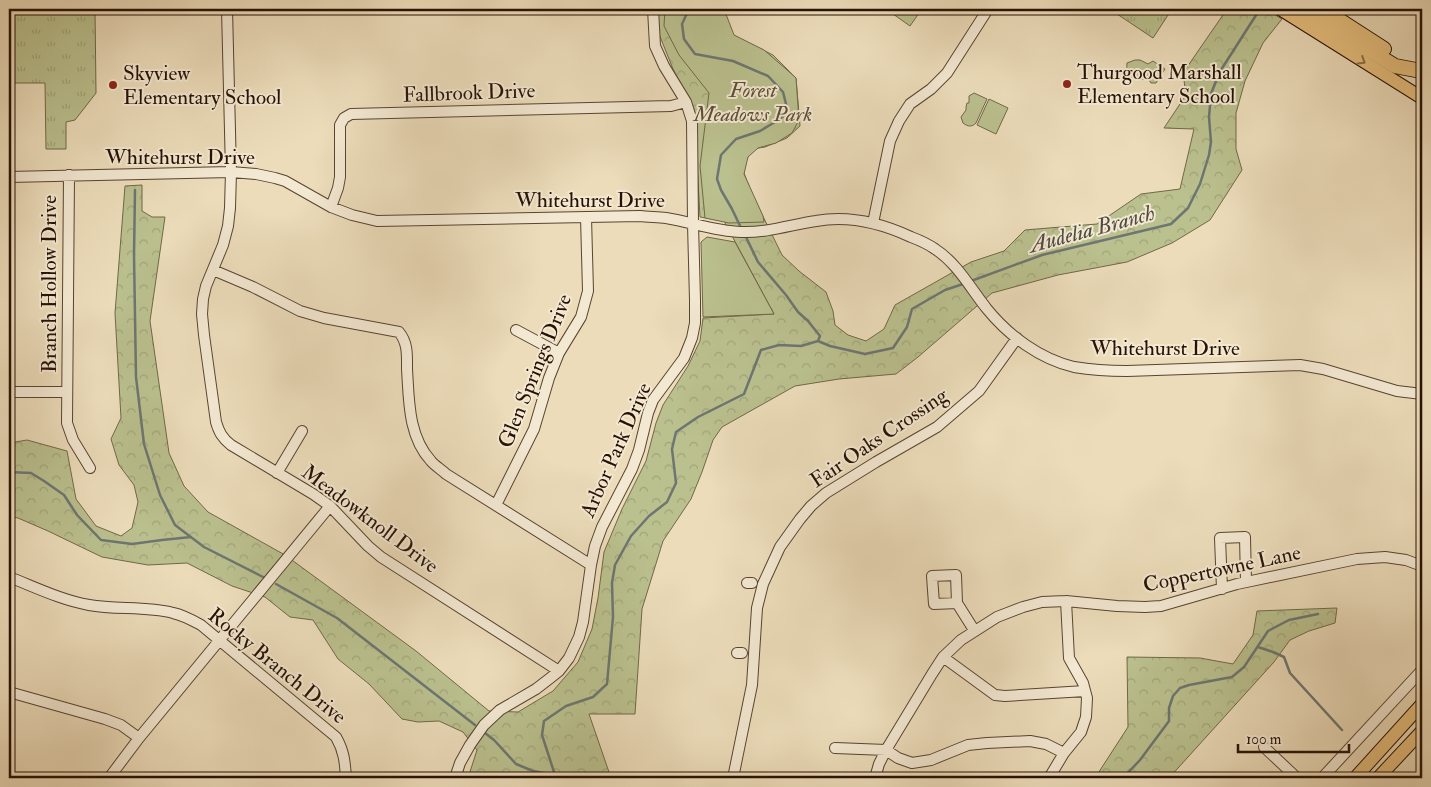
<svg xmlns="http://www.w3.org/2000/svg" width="1431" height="787" font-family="'IM FELL Double Pica',serif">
<defs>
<pattern id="grass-tufts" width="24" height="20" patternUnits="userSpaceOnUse" patternTransform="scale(1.25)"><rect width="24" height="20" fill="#bac08e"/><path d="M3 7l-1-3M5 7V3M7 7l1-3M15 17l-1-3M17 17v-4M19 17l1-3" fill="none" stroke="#a0a479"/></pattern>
<pattern id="forest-crowns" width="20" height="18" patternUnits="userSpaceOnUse" patternTransform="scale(1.25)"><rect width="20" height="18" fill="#bac08e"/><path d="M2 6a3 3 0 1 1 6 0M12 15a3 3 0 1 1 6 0" fill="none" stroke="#a0a479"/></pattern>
</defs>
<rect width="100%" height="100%" fill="#ecdcba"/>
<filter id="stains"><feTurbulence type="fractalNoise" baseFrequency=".004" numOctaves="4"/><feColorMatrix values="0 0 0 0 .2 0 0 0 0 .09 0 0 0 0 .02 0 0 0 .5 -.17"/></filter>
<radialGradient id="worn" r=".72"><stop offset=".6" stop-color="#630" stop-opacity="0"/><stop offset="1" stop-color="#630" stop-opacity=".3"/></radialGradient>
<path fill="url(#grass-tufts)" stroke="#706848" d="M9,9H95L96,93L75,120L66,122V149H46L45,83H9Z
M886,9H922L910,26Z
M1115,9H1172L1153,38L1114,12Z"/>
<path fill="url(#forest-crowns)" stroke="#706848" d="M658,9H720L723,30L773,55L796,78L800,126L787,138L765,147L752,149L746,161L744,173L752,194L782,255L799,271L826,292L833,311L835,325L848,335L866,341L884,329L895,305L971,262L1004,251L1025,230L1097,224L1141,194L1180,189L1194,129L1164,128L1186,95L1183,73L1227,9H1265L1282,19L1263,43L1245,81L1236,113V149L1242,170L1210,220L1172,243L1127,262L1058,275L992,293L918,357L896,374L839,379L795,386L722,427L713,440L702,472L691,499L663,541L642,609L635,714H589L611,778H468L477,750L463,732L439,721L418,722L402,719L369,684L338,659L313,620L290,617L265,597L232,586L187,563L148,565L102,557L48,531L18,518L9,516V446L15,442L27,440L67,451L76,499L96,526L121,536L132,528L138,502L134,485L119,465L111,439L121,418L115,313L125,186L142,185V211L152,217H165L150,321L169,453L184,486L208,512L285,555L416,651L489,711L518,712L553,691L578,662L592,629L598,598L604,552L622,509L646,461L656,423L663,405L688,366L700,341L703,318L774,314L724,221L700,217L694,109L673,69L659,34Z
M1337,608L1335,623L1309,631L1290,640L1274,662L1169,778H1095L1128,727L1127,657L1200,658L1233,664L1253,635L1257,611Z"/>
<path fill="#bac08e" stroke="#706848" d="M665,9H724L734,35L764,50L786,69L796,78L799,120L792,133L776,143L758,148L748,157L744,174L763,216L764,222L729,223L705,218L700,166L709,93L679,55L664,26Z
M1135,60H1140L1148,64L1153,61L1165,69L1156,83H1151L1149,80C1137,77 1125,84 1127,63Z
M974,93L987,99L976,123C972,127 968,127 963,123L961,117L966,110V107L967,103H969V96Z
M989,99L1008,108L996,134L977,125Z
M707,237L735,242L774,314L703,317L701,242Z"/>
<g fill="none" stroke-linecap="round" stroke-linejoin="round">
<path stroke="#6d7671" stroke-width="2.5" d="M689,9L682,24L684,39L695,54L733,61L768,76L783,92L787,108L785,115L775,122L760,131L736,139L721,155L717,179L721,190L732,209L742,230
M135,190L134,255L136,377L144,444L160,495L175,525L204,547L265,578
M971,281L1042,255L1171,224L1188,208L1200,184L1209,155L1211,142L1209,117L1211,94L1219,73L1260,9
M818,341L830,346L865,354L893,348L907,327L912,309L945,290L966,283
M9,472L31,473L44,481L64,495L77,515L101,540L132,544L162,540L191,537
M276,584L337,618L475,725
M1258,647L1273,652L1284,657L1290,673L1342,730
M485,733L494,740L516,764L533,771L555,775
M562,778L555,775L542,735L544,721L566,706L593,697L607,684L613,617L612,583L615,565L631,536L649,516L667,502L676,483L672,449L676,432L698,417L744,394L761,350L779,345L801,346L818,341L820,336L808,321L798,312L786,295L758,262L745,235
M1123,778L1140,760L1169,721V708L1173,696L1180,688L1189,685L1232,677L1244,667L1268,631L1289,620L1318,614"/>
<defs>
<path id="minor" d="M227,9L231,172L230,208L228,226L223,245L206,286L203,299L202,314L204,335L216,422C219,432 222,438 231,445L313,494L330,506L368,546L381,557L559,671
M227,9H255
M69,175L67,423L73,440L90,468
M9,177L231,172L256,174L275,178L285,181L331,207L352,215L377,221L640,216C648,217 658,217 666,218C691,222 715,231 741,232C767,233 790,225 816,221C849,215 881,223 911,237C919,240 928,244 935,249C957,263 971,289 987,309C1009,336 1040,359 1074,367C1092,370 1110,371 1127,371L1300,365L1323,369L1397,391L1422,394
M331,207L338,188L340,177V125L344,118L351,114L671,106L686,102
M873,223L890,141L899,121L910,104L931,89L947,73L988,9
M213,270L253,287L300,311L324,318L399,332C408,343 407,355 407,369C409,400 408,436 431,461C435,466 441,469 446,474L591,565
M516,330L559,353
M9,392H67
M277,473L302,431
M496,505L534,429L549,378L559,353L581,317L588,291L586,217
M9,577C35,587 61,600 89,605C116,610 146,606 173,613C183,615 192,620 201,625L336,737C344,751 345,762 346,778
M747,583H752
M1222,589L1220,538L1245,537L1246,582
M957,603L956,575L932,576L934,604L957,603L974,630
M737,653H742
M943,657L995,695L1005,696L1085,691
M9,692L105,719L121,725L139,738
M1264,747L1297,778
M835,748L886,750L898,758L912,763L931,760L968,745L987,743L1030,741L1046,744L1064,753
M109,778L139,738L330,506
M455,778L460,763L470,745L484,725L500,710L536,689L549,679L559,671L569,658L579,637L583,622L591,565L595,546L602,527L632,469L639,450L648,413L653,400L684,358L692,338L695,323V300L693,224L692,121L686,102L664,66L655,46L653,9
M733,778L752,685L757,608L763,584L780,547L800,519L811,506L826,493L876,462L937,427L979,391L1017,338
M875,778L879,764L886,750L932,674L943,657L961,640L997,617L1023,607L1042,602L1066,601L1117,606L1145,607L1161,606L1237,584L1357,559L1385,557L1406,560L1422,566
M1049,778L1064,753L1081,732L1086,717L1087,698L1083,683L1069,658L1066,601
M1322,778L1422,670"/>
<path id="major" d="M1280,9L1422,98
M1355,778L1422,704
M1378,778L1422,731"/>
<path id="highway" d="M1302,9L1395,66L1416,70
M1322,9L1384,49"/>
</defs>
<use href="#minor" stroke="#584431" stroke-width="12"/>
<use href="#major" stroke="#261103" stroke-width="14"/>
<use href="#highway" stroke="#261103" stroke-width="16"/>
<use href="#minor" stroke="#f3e8d2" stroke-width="10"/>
<use href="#major" stroke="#e6be7d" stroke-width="12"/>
<use href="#highway" stroke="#e6be7d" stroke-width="14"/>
</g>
<defs><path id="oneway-chevron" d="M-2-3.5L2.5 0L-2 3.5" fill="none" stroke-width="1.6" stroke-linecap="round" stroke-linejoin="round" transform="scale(1.25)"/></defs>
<use stroke="#907046" href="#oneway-chevron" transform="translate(1362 61) rotate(32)"/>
<g fill="#8f2418" stroke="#f3e8d2" stroke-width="2">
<circle cx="1067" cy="84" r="5"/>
<circle cx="113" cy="85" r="5"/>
</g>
<g text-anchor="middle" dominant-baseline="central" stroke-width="4" stroke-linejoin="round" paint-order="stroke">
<g font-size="21" fill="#261103" stroke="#f3e8d2" text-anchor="start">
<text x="1077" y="72">Thurgood Marshall<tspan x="1077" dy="24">Elementary School</tspan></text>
<text x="123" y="73">Skyview<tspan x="123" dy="24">Elementary School</tspan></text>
</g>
<g font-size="21" font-style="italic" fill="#5a4e34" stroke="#f3e8d2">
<text x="753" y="90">Forest<tspan x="753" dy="24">Meadows Park</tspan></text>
</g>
<g font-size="21" fill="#261103" stroke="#f3e8d2">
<text transform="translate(469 93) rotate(-2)">Fallbrook Drive</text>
<text x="180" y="157">Whitehurst Drive</text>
<text x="590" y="200">Whitehurst Drive</text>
<text transform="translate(49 284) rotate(-90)">Branch Hollow Drive</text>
<text x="1165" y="348">Whitehurst Drive</text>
<text transform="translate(535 371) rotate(-68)">Glen Springs Drive</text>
<text transform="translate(879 438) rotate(-34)">Fair Oaks Crossing</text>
<text transform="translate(616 450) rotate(-66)">Arbor Park Drive</text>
<text transform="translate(370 519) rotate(37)">Meadowknoll Drive</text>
<text transform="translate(1222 569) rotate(-12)">Coppertowne Lane</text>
<text transform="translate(277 666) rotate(39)">Rocky Branch Drive</text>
</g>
<g font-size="22" font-style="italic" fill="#504c43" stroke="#f3e8d2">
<text transform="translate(1092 229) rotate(-15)">Audelia Branch</text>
</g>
</g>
<rect width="1431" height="787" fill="none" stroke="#ecdcba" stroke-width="30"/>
<rect x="10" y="10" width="1411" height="767" fill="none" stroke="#261103" stroke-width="2.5"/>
<rect x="15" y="15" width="1401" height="757" fill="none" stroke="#261103"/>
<path d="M1238 744v8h111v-8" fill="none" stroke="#261103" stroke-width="2.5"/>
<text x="1246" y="744" font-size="15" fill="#261103" stroke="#f3e8d2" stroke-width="4" paint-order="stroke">100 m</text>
<rect width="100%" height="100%" filter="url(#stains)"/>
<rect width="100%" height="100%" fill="url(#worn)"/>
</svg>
